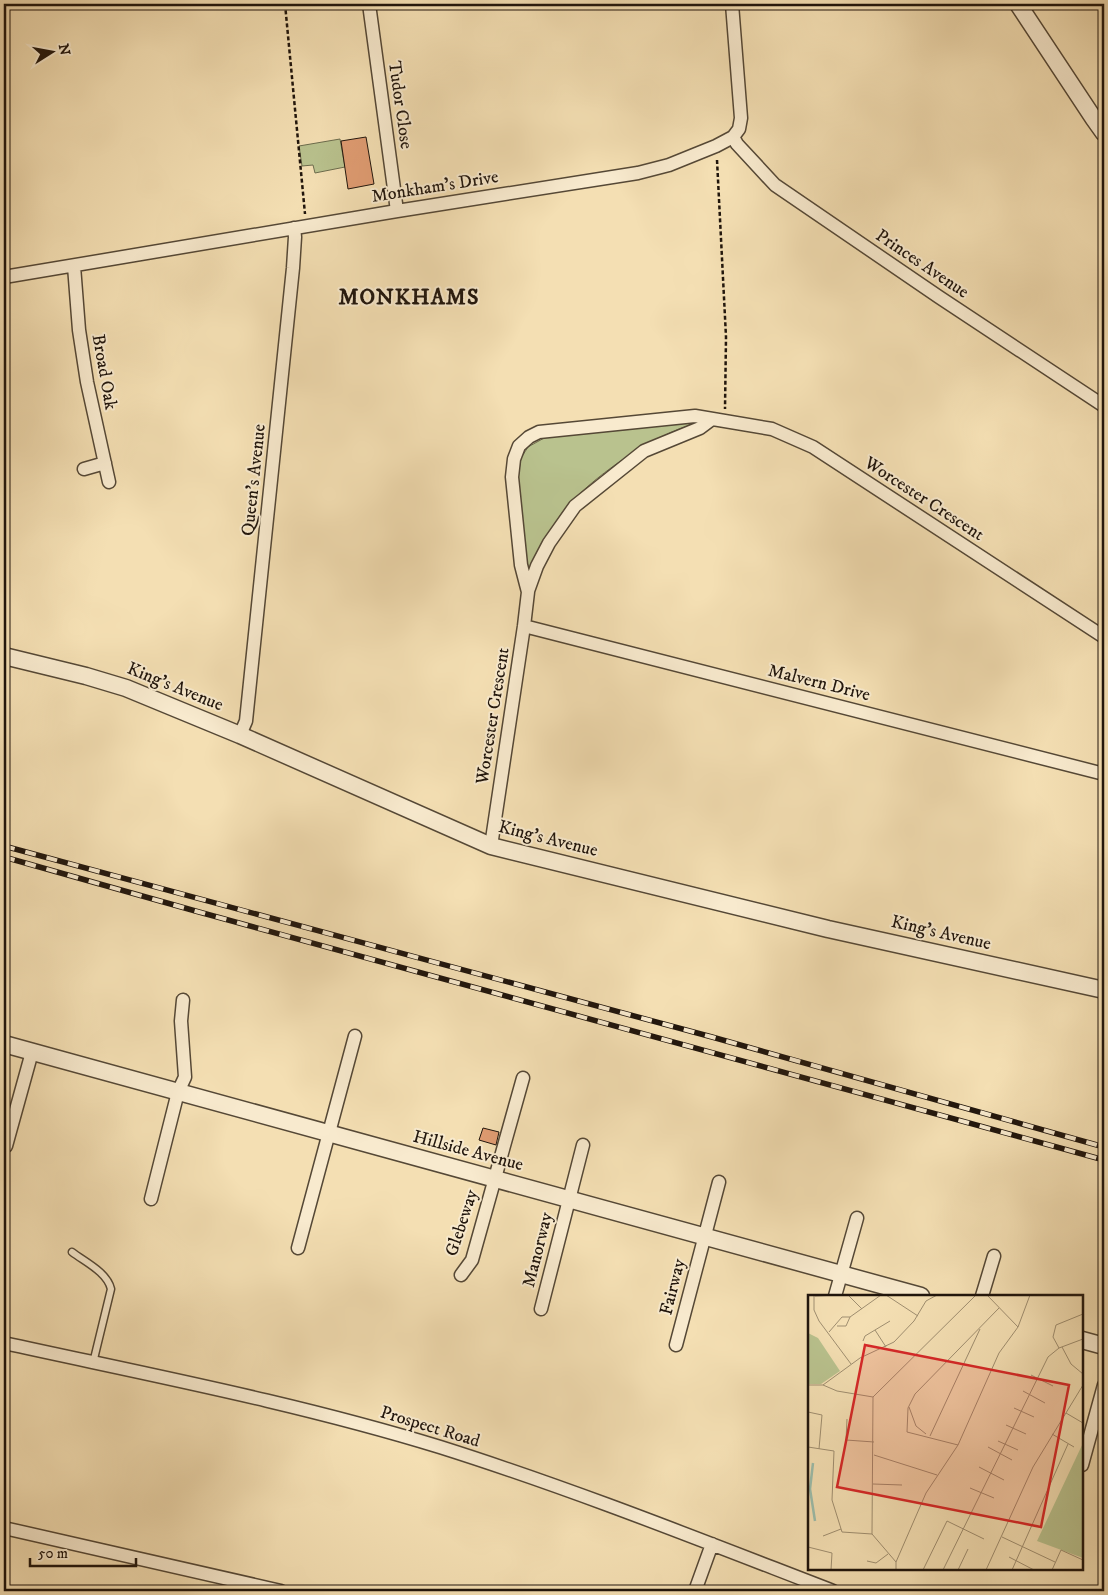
<svg xmlns="http://www.w3.org/2000/svg" width="1108" height="1595" font-family="'IM FELL DW Pica',serif">
<rect width="100%" height="100%" fill="#f4dfb3"/>
<filter id="stains"><feTurbulence type="fractalNoise" baseFrequency=".004" numOctaves="4"/><feColorMatrix values="0 0 0 0 .2 0 0 0 0 .09 0 0 0 0 .02 0 0 0 .5 -.17"/></filter>
<radialGradient id="worn" r=".72"><stop offset=".6" stop-color="#630" stop-opacity="0"/><stop offset="1" stop-color="#630" stop-opacity=".3"/></radialGradient>
<path fill="#b9c28e" stroke="#6c6c4d" d="M340,139L345,167L315,173L313,165L302,166L299,146Z
M696,419L695,424C654,434 588,479 562,513C549,531 539,550 531,570L526,572L518,477L521,458L528,447L546,437L632,429L649,424Z"/>
<path fill="#e09c72" stroke="#20150c" d="M366,137L374,184L348,189L341,141Z
M483,1128L499,1132L496,1145L479,1140Z"/>
<g fill="none" stroke-linecap="round" stroke-linejoin="round">
<defs>
<path id="service" d="M72,1252C85,1262 107,1272 111,1289L93,1363"/>
<path id="minor" d="M369,4L397,211
M733,137L737,144L775,185L939,297L1104,406
M74,266L79,330L87,382L109,482
M4,277L397,211L638,173L669,165L716,146L733,137L739,129L741,118L732,4
M84,469L105,463
M528,591L537,566L549,543L575,506L644,451L700,428L712,419
M524,626L1104,774
M240,735L246,721L293,268L295,237L294,228
M491,846L524,626L528,592L521,565L512,477L514,459L519,446L529,437L539,432L695,416L772,429L813,447L1104,637
M6,1146L32,1052
M151,1199L178,1092L185,1077L181,1021L183,1000
M298,1248L355,1036
M461,1275L472,1260L523,1078
M835,1296L857,1218
M982,1296L994,1256
M541,1309L583,1145
M4,1343C150,1375 297,1403 440,1447C573,1489 703,1541 833,1591
M676,1345L719,1182
M1082,1465L1104,1385
M4,1528L281,1591
M695,1591L712,1544"/>
<path id="tertiary" d="M1018,4L1094,119L1104,133
M4,656L86,676L126,688L240,735L491,846L828,929L1104,990
M4,1044L921,1296
M1082,1340L1104,1346"/>
</defs>
<use href="#service" stroke="#554836" stroke-width="9"/>
<use href="#minor" stroke="#554836" stroke-width="15"/>
<use href="#tertiary" stroke="#554836" stroke-width="19"/>
<path stroke="#20150c" stroke-width="2.5" stroke-dasharray="4 2.5" stroke-linecap="butt" d="M285,4L305,214
M717,160L726,337L725,409"/>
<use href="#service" stroke="#f8eace" stroke-width="6"/>
<use href="#minor" stroke="#f8eace" stroke-width="12"/>
<use href="#tertiary" stroke="#f8eace" stroke-width="16"/>
<defs>
<path id="rail" d="M4,846L712,1037L1104,1147
M4,857L199,912L1104,1160"/>
</defs>
<use href="#rail" stroke="#20150c" stroke-width="5.5"/>
<use href="#rail" stroke="#f8eace" stroke-width="4" stroke-dasharray="11" stroke-linecap="butt"/>
</g>
<g text-anchor="middle" dominant-baseline="central" stroke-width="4" stroke-linejoin="round" paint-order="stroke">
<g font-size="18" fill="#20150c" stroke="#f8eace">
<text transform="translate(400 105) rotate(82)">Tudor Close</text>
<text transform="translate(435 187) rotate(-9)">Monkham's Drive</text>
<text transform="translate(922 264) rotate(34)">Princes Avenue</text>
<text transform="translate(104 372) rotate(80)">Broad Oak</text>
<text transform="translate(254 480) rotate(-84)">Queen's Avenue</text>
<text transform="translate(924 499) rotate(33)">Worcester Crescent</text>
<text transform="translate(819 683) rotate(14)">Malvern Drive</text>
<text transform="translate(175 687) rotate(22)">King's Avenue</text>
<text transform="translate(493 716) rotate(-81)">Worcester Crescent</text>
<text transform="translate(548 839) rotate(14)">King's Avenue</text>
<text transform="translate(941 933) rotate(13)">King's Avenue</text>
<text transform="translate(468 1151) rotate(15)">Hillside Avenue</text>
<text transform="translate(462 1223) rotate(-72)">Glebeway</text>
<text transform="translate(538 1250) rotate(-76)">Manorway</text>
<text transform="translate(673 1287) rotate(-76)">Fairway</text>
<text transform="translate(430 1427) rotate(17)">Prospect Road</text>
</g>
<g font-size="22" font-weight="bold" letter-spacing="1" fill="#20150c" stroke="#f8eace">
<text x="409" y="297">MONKHAMS</text>
</g>
</g>
<g transform="translate(808 1295)">
<rect width="275" height="275" fill="#f4dfb3"/>
<path d="M0,38L10,43L32,76L13,89H0ZM275,148V263L229,246Z" fill="#b9c28e"/>
<path fill="none" stroke="#9cbdab" stroke-width="2.5" d="M5,168L2,194L7,226"/>
<path fill="none" stroke="#9f8e70" stroke-width="1" d="M6,0V15L11,26L43,69M40,0L54,14M78,0L110,21M179,0L210,32M7,1L30,0M29,31H38L42,22L73,0M67,35L78,52M21,37L34,22H42M55,46L57,41L82,26M254,52L263,69L275,79M251,53L245,42L248,30L275,19M223,80L245,91M0,90H15L52,63L86,47L106,26L118,6L129,0M15,90L29,96L65,102L64,239M215,96L237,108M65,102L168,0M101,112L108,131L118,139M206,113L226,122M0,117L14,120L11,154M258,118L275,128M39,124L38,145L66,147M198,130L218,139M244,139L266,152M122,141L172,34M190,146L210,155M150,150L99,137L100,113L107,99L191,13M0,152L26,156L24,205L34,237L64,239L88,267M180,152L204,165M66,160L129,180M171,172L196,185M65,189L94,190M162,193L186,203M15,241L33,234M194,242L247,267M0,252L24,258L23,275M201,262L226,275M59,266L68,268L80,259M88,275V267L118,198L150,150L191,58L210,32L222,0M115,275L139,226L176,244M135,275L240,62L251,53L275,44M150,275L160,254M178,275L225,172L275,90M204,275L260,149M244,275L253,255L275,265"/>
<path fill="#d62828" fill-opacity="0.15" stroke="#d62828" stroke-width="2.5" d="M57,50L261,90L233,232L29,192Z"/>
<rect width="275" height="275" fill="none" stroke="#20150c" stroke-width="2.5"/>
</g>
<rect width="1108" height="1595" fill="none" stroke="#f4dfb3" stroke-width="20"/>
<rect x="5" y="5" width="1098" height="1585" fill="none" stroke="#20150c" stroke-width="2.5"/>
<rect x="10" y="10" width="1088" height="1575" fill="none" stroke="#20150c"/>
<g transform="translate(52 52) rotate(79)" stroke="#f8eace" stroke-width="4" paint-order="stroke">
<path d="M0-4L9 19L0 12L-9 19Z" fill="#20150c"/>
<text y="-8" font-size="14" font-weight="bold" text-anchor="middle" fill="#20150c">N</text>
</g>
<path d="M30 1558v8h106v-8" fill="none" stroke="#20150c" stroke-width="2.5"/>
<text x="38" y="1558" font-size="15" fill="#20150c" stroke="#f8eace" stroke-width="4" paint-order="stroke">50 m</text>
<rect width="100%" height="100%" filter="url(#stains)"/>
<rect width="100%" height="100%" fill="url(#worn)"/>
</svg>
